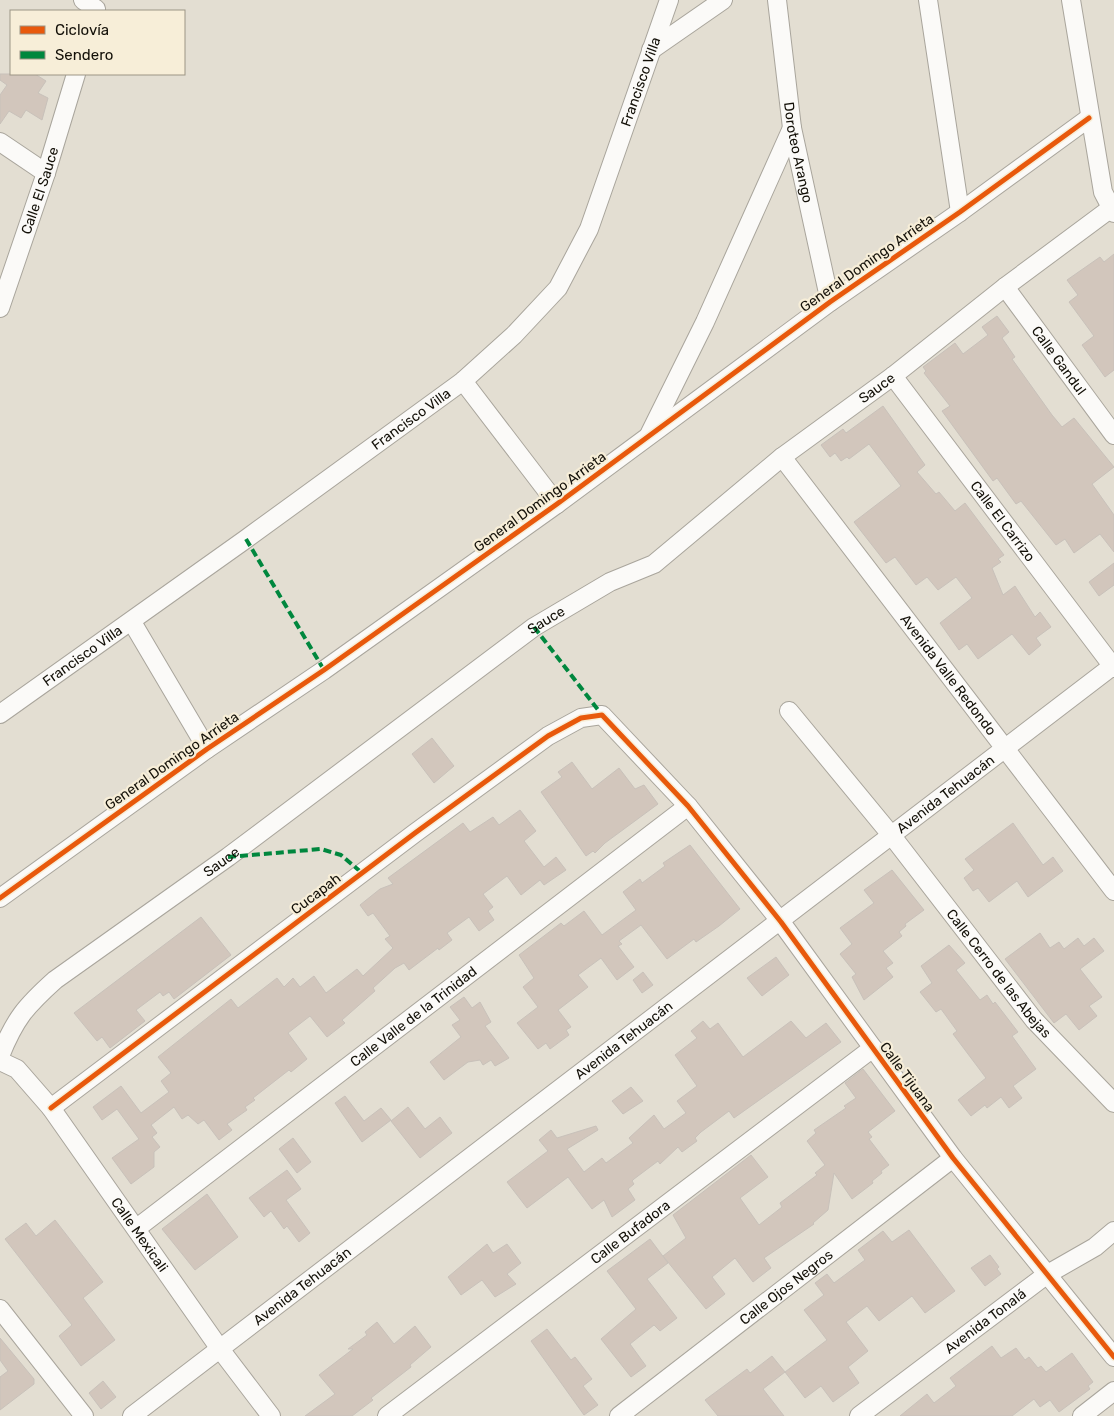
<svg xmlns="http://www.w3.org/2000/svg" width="1114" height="1416" font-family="Rubik,sans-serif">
<rect width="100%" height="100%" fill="#e3ded2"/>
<path fill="#d2c6bc" stroke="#c8c1ba" d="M0,74H35L46,81L38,93L48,98L42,120L26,110L21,118L9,111L0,124V95L7,85L0,80Z
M1114,254V370L1105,377L1082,345L1094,336L1069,302L1078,295L1067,280L1100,257L1104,262Z
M997,316L1009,332L1002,338L1015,357L1012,359L1052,415L1062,427L1074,418L1114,467L1092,484L1114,515V552L1100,534L1074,553L1065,539L1056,545L1021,501L1016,504L997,478L993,481L942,411L950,406L924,373L926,371L923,367L955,343L963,354L988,335L982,327Z
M883,406L925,465L917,472L936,494L939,492L955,511L965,503L1004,555L998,559L1001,562L992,568L1003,595L1015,586L1035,617L1040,612L1051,627L1036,638L1041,645L1029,655L1012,634L978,659L967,644L959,650L940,623L972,598L956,577L938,590L927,577L916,585L895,557L886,563L854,522L901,486L869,444L849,459L847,457L841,461L835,453L830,457L821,445L843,429L846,433Z
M1114,563V585L1099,596L1089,582Z
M432,738L454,766L434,783L412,754Z
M572,762L592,789L619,768L635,789L644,785L658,804L605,843L595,853L593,851L586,856L541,792L562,777L558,772Z
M520,810L536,831L524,841L544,867L556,857L566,870L544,885L540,880L521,895L507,876L483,894L493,907L488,911L494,920L479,931L469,917L447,933L452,940L439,950L438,948L409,970L404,963L395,968L373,988L375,991L342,1020L345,1023L327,1037L310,1016L288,1033L307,1059L291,1072L289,1070L253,1098L255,1100L245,1107L247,1110L227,1124L232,1130L219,1140L204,1120L198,1124L188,1115L182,1119L174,1107L151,1125L157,1133L152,1137L160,1147L154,1152V1167L131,1184L112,1158L139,1139L117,1109L102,1120L93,1107L121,1086L141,1113L169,1092L161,1081L171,1073L158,1057L231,999L238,1008L277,978L284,987L293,978L300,987L314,976L326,993L357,969L363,976L393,948L385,939L390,936L373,913L368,916L360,905L380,889L393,884L388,878L463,823L470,832L493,817L499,825Z
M1013,823L1043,865L1053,857L1063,871L1028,897L1017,881L989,902L978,888L973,891L964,878L974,870L965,859Z
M690,845L740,909L719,926L696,942L694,939L667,959L641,925L619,941L622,944L618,946L634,967L617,980L601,958L578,975L588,987L558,1010L571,1027L566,1030L569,1035L550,1049L546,1043L538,1049L517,1023L538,1007L523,987L534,978L519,955L561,923L564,926L584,911L602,935L636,910L623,892L640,879L642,883L665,866L663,863Z
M892,870L924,910L905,924L906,926L899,932L902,936L883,951L893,963L886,968L893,977L864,1000L852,977L856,974L840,954L852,944L840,928L874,903L864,890Z
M201,917L231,955L174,999L169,992L163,996L160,992L136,1010L145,1021L110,1048L102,1037L97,1041L74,1013Z
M1040,933L1050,948L1059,942L1064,949L1078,938L1084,946L1094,938L1104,951L1080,969L1102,997L1089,1006L1097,1016L1079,1030L1066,1014L1054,1023L1005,959Z
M949,945L965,963L956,970L980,1000L987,995L993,1004L995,1002L1018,1032L1012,1036L1036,1069L1013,1086L1022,1098L1009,1108L1001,1097L987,1108L985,1105L971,1116L958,1100L986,1078L953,1034L957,1031L941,1009L936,1012L920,992L932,983L921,966Z
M776,957L789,975L762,996L747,978Z
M643,972L653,985L642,993L633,980Z
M464,997L472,1008L480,1002L491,1022L485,1026L509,1058L495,1066L491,1060L483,1065L480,1060L468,1062L444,1080L430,1062L461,1037L452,1025L460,1020L450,1007Z
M703,1021L710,1029L718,1023L743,1057L791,1021L806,1038L826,1023L841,1042L734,1118L729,1111L701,1132L695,1138L697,1141L682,1152L678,1147L660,1164L658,1161L634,1179L632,1181L634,1184L628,1189L635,1200L612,1217L604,1200L592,1209L568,1177L527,1208L507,1182L548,1151L539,1140L551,1130L557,1138L596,1126L598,1130L567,1149L584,1172L602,1158L606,1163L633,1143L629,1138L654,1115L664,1129L686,1113L677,1101L697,1086L675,1055L697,1038L691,1031Z
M863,1069L895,1111L868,1132L872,1137L869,1139L889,1165L881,1171L882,1173L872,1181L873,1183L852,1199L834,1173L828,1210L813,1223L814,1224L764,1258L771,1268L753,1282L735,1258L712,1277L725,1294L706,1309L663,1256L686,1238L673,1215L751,1155L768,1177L740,1198L759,1225L782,1207L780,1203L817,1175L815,1173L825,1165L807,1141L816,1133L814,1130L846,1108L844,1106L856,1098L845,1083Z
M631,1087L643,1101L623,1114L612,1101Z
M345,1096L364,1121L381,1108L391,1120L362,1142L335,1103Z
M408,1107L425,1129L440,1117L452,1133L420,1158L391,1121Z
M293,1138L311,1162L297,1173L279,1149Z
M287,1170L301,1189L286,1200L310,1233L299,1242L287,1226L284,1229L271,1211L264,1217L249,1198Z
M207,1194L238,1237L195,1270L162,1229Z
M55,1220L103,1282L83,1298L115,1340L81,1366L59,1336L72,1325L5,1239L26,1223L36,1236Z
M909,1230L955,1291L925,1313L912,1296L879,1321L867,1306L846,1322L868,1351L848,1367L859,1383L833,1402L821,1386L805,1398L785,1372L763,1389L784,1416H718L705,1400L747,1369L750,1373L772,1356L785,1372L827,1340L804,1310L824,1295L815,1283L827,1274L834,1283L865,1260L858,1250L883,1231L892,1242Z
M650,1239L668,1263L647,1279L677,1318L660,1331L654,1325L630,1344L646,1366L631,1377L601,1339L636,1309L607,1271Z
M487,1244L493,1253L507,1244L521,1263L507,1274L516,1284L495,1297L482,1280L461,1295L448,1277Z
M990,1255L999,1267L997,1269L1001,1274L985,1286L971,1268Z
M377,1322L394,1344L415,1326L431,1347L410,1365L411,1367L371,1398L373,1400L352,1416H305L335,1394L319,1375L353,1349H348L367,1335L365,1332Z
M547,1329L571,1360L575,1357L592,1379L583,1386L598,1405L584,1415L531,1341Z
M0,1338L34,1379V1384L0,1410V1377L8,1371L0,1360Z
M992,1346L1001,1358L1016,1348L1025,1360L1029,1357L1038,1368L1041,1366L1046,1372L1072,1353L1093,1382L1088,1386L1090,1389L1059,1412L1050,1400L1040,1407L1034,1399L1012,1416H900L927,1394L934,1403L956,1386L950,1378Z
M103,1381L116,1397L101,1409L89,1393Z"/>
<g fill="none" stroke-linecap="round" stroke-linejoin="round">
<defs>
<g id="minor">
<path d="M83,0L96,9"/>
<path id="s1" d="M777,0L792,128L830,302"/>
<path d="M928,0L960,212"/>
<path d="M1071,0L1103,192L1114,213"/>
<path d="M651,50L723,0"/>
<path d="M0,142L46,173"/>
<path id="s2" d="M1005,287L1114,435"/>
<path id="s3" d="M0,308L46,173L76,74"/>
<path id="s4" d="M893,376L1114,668"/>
<path d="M463,381L557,504"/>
<path d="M650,433L705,322L792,128"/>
<path id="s5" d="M782,457L1114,891"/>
<path d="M132,622L207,749"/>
<path id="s6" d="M789,711L892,836L1034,1020L1114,1103"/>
<path id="s7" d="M0,714L246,539L463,381L514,335L558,288L589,229L669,0"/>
<path d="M0,898L207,749L324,670L557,504L830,302L960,212L1089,118"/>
<path id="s8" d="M0,1056C15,1019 25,1007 55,980L228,857L534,627L610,582L654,564L782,457L893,376L1005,287L1114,206"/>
<path id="s9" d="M0,1061L17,1069L51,1108L220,1349L271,1416"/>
<path d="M51,1108L415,833L548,736L581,718L602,715L688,806L781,922L953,1158L1114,1357"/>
<path id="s10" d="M137,1228L688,806"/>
<path d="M0,1309L84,1416"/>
<path id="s11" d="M132,1416L1114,665"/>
<path id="s12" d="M387,1416L873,1048"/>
<path id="s13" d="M619,1416L953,1158"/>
<path id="s14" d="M859,1416L1046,1275L1095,1247L1114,1231"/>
<path d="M1082,1416L1114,1391"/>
</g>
</defs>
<use href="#minor" stroke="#a9a59c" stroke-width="20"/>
<use href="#minor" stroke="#fbfaf8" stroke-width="18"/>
<path stroke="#00873e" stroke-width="4" stroke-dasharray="8 4" stroke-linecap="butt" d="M246,539L324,670
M534,627L602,715
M228,857L321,849L341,855L362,873"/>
<defs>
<path id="cycleway" d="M0,898L207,749L324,670L557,504L830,302L960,212L1089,118
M51,1108L415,833L548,736L581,718L602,715L688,806L781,922L953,1158L1114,1357"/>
</defs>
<use href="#cycleway" stroke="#f7eed8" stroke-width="8"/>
<use href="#cycleway" stroke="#e8590c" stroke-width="5"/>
</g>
<g text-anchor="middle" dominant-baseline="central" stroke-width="4.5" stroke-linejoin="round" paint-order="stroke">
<g font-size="14" fill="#131008" stroke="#f7eed8">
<text stroke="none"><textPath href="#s7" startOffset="926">Francisco Villa</textPath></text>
<text stroke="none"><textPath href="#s1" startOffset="154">Doroteo Arango</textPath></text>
<text stroke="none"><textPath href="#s3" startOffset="124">Calle El Sauce</textPath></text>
<text transform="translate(867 263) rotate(-35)">General Domingo Arrieta</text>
<text stroke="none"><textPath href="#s2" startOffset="91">Calle Gandul</textPath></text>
<text stroke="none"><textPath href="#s8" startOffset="1110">Sauce</textPath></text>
<text stroke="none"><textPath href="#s7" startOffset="506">Francisco Villa</textPath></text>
<text transform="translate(540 502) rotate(-36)">General Domingo Arrieta</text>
<text stroke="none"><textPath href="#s4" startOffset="182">Calle El Carrizo</textPath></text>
<text stroke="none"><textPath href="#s8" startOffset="704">Sauce</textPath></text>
<text stroke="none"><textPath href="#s7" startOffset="101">Francisco Villa</textPath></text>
<text stroke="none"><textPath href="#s5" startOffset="274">Avenida Valle Redondo</textPath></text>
<text transform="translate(172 761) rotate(-35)">General Domingo Arrieta</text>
<text stroke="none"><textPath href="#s11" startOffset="1024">Avenida Tehuacán</textPath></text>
<text stroke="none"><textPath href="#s8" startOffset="299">Sauce</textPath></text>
<text transform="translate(316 894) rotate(-37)">Cucapah</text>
<text stroke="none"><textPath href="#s6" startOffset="336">Calle Cerro de las Abejas</textPath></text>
<text stroke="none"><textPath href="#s10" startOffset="348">Calle Valle de la Trinidad</textPath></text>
<text stroke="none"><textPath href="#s11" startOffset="619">Avenida Tehuacán</textPath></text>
<text transform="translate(907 1077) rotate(54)">Calle Tijuana</text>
<text stroke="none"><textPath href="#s12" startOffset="305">Calle Bufadora</textPath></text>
<text stroke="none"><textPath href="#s9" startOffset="225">Calle Mexicali</textPath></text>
<text stroke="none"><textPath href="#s11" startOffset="214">Avenida Tehuacán</textPath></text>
<text stroke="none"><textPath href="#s13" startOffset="211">Calle Ojos Negros</textPath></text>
<text stroke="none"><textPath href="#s14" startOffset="158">Avenida Tonalá</textPath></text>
</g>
</g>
<rect x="10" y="10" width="175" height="65" fill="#f7eed8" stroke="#9c9585"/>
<rect x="20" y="26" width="25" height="8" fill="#e8590c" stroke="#9c9585"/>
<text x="55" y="35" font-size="15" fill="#131008">Ciclovía</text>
<rect x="20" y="51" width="25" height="8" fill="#00873e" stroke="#9c9585"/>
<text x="55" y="60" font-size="15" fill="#131008">Sendero</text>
</svg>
